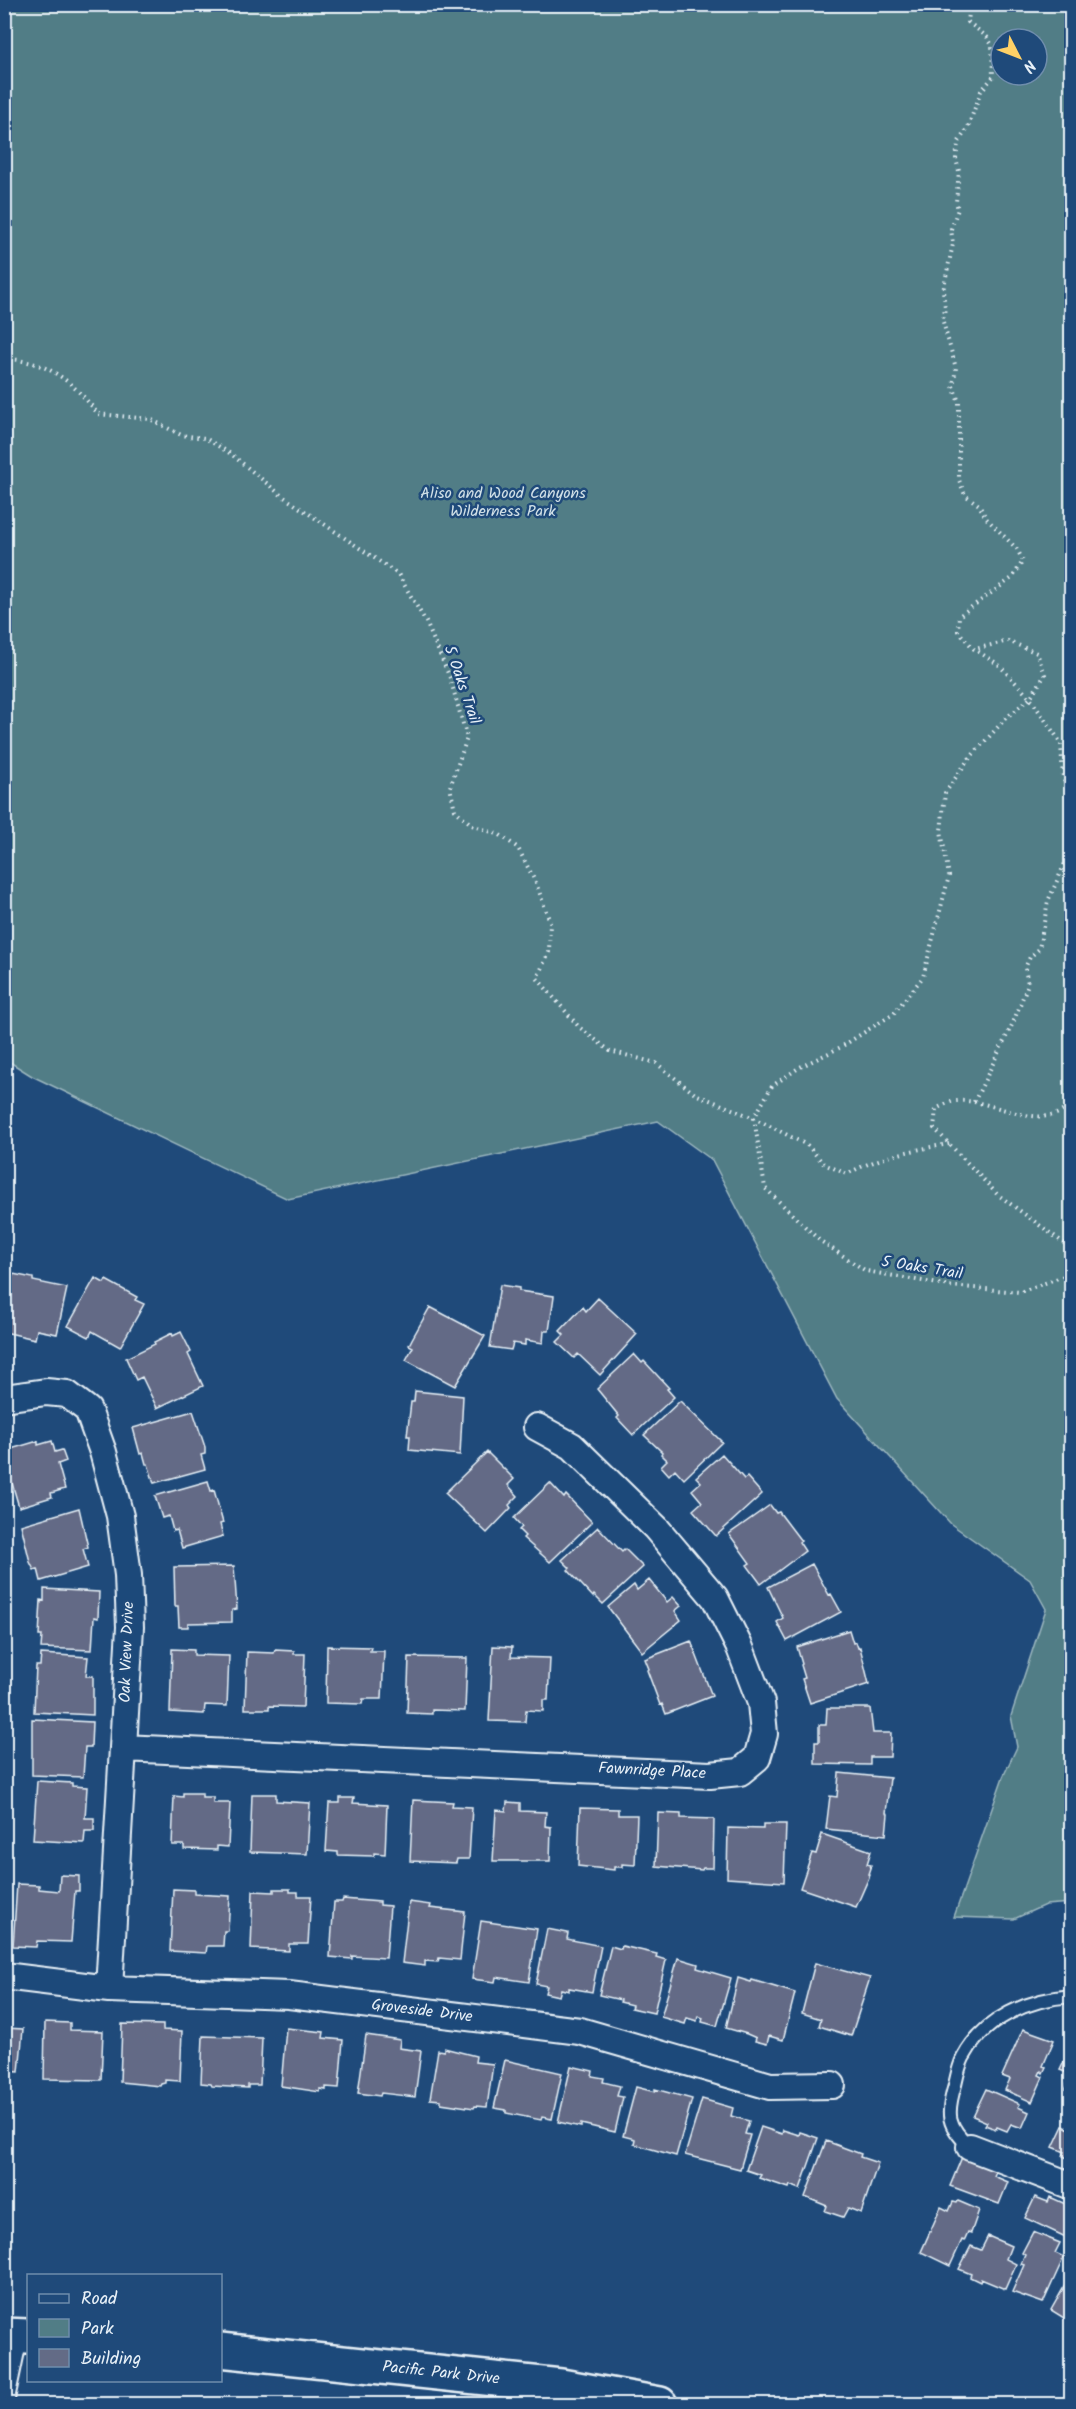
<svg xmlns="http://www.w3.org/2000/svg" width="1076" height="2409" font-family="Kalam,sans-serif">
<rect width="100%" height="100%" fill="#1f4a7a"/>
<filter id="ink" filterUnits="userSpaceOnUse"><feTurbulence type="fractalNoise" baseFrequency=".0167" numOctaves="2"/><feDisplacementMap in="SourceGraphic" scale="12" xChannelSelector="R" yChannelSelector="G"/><feConvolveMatrix kernelMatrix="1 2 1 2 8 2 1 2 1" color-interpolation-filters="sRGB"/></filter>
<g filter="url(#ink)">
<path fill="#517d86" stroke="#9cb7bf" stroke-width="1.5" fill-rule="evenodd" d="M4,5H1071V1903L1045,1905L1014,1919L954,1917L1003,1777L1017,1747L1011,1716L1046,1609L1030,1580L951,1524L837,1399L712,1160L658,1121L288,1199L32,1076L5,1059ZM1001,39H1037V75H1001Z"/>
<path fill="#636b86" stroke="#e8f1f8" stroke-width="1.5" d="M13,1274L33,1278V1281L67,1288L57,1334L37,1330L35,1339L4,1332V1316Z
M95,1278L104,1283L106,1280L137,1297L135,1300L144,1304L120,1347L92,1331L89,1337L68,1326Z
M500,1285L519,1288V1291L554,1296L549,1331H544L543,1343L525,1340V1345L513,1343L511,1350L490,1347Z
M598,1298L637,1334L600,1375L578,1354L574,1358L557,1342L564,1335L560,1331L583,1307L586,1311Z
M430,1307L485,1336L455,1386L406,1360L413,1347L409,1345L412,1339Z
M181,1332L191,1352L188,1354L203,1386L157,1408L142,1377L136,1380L126,1358L155,1344L154,1342L172,1333L173,1336Z
M634,1354L642,1363L644,1361L669,1388L667,1389L674,1397L633,1435L617,1418L619,1416L597,1389Z
M415,1391L463,1396L460,1455L409,1450L410,1436H407L411,1402H414Z
M680,1401L722,1442L684,1479L675,1469L669,1475L661,1466L667,1460L661,1454L662,1452L644,1435Z
M193,1411L205,1447V1454L201,1455L205,1469L154,1483L148,1464H146L143,1453L140,1454L133,1428Z
M38,1441V1445L52,1441L55,1452L62,1450L66,1461L58,1464L65,1489L51,1493L52,1497L19,1507L9,1473L6,1474L4,1467V1451Z
M487,1452L514,1479L508,1485L518,1496L509,1505L511,1508L487,1533L445,1493Z
M722,1454L744,1479L747,1477L762,1494L716,1536L693,1510L702,1502L692,1490L701,1482L696,1477Z
M208,1481L211,1491L214,1490L223,1523L220,1524L223,1536L182,1548L177,1530L173,1531L169,1516L162,1518L155,1496Z
M550,1483L564,1498L566,1495L592,1522L550,1562L523,1538L525,1536L519,1530L522,1527L514,1518Z
M770,1505L776,1513L779,1512L801,1541L799,1542L805,1551L761,1584L747,1565L750,1563L729,1534Z
M79,1508L88,1547L83,1549L88,1567L41,1581L38,1569L34,1570L30,1562L21,1525Z
M598,1527L622,1552L625,1549L643,1567L603,1604L594,1595L593,1597L568,1570L570,1568L562,1560Z
M812,1564L829,1595L831,1594L841,1612L787,1641L777,1622L783,1618L768,1587Z
M234,1566L237,1609L232,1610V1622L188,1623V1627H179L178,1606H175L174,1567Z
M649,1580L667,1602L673,1597L681,1606L675,1611L681,1620L642,1652L608,1607L634,1585L637,1590Z
M44,1589L99,1592L98,1618L94,1617L92,1650L41,1648L42,1636H39L41,1600L44,1601Z
M849,1630L853,1643L856,1642L858,1648L860,1647L869,1684L810,1703L802,1679L805,1678L801,1665L802,1664L797,1647Z
M691,1641L712,1696L666,1714L662,1704L660,1705L647,1670L649,1669L645,1659Z
M327,1646L371,1647L370,1651H384L382,1699H363L362,1704L326,1703Z
M493,1646L512,1647L511,1657L550,1658L548,1700H543V1711L526,1710L525,1722L489,1721Z
M172,1649L194,1650V1655L229,1656L227,1706L205,1705L204,1714L170,1712Z
M275,1650L294,1651V1654H305L303,1707L269,1706V1709H245L247,1652L274,1653Z
M41,1654L88,1657L86,1676H93V1715L34,1712L36,1666H40Z
M409,1657L467,1658L465,1711L432,1710V1714L407,1713Z
M827,1708H870L873,1733H891L890,1757H870V1765L815,1764V1742H819V1725H826Z
M32,1719L92,1722L91,1747H85L83,1777L32,1775Z
M839,1773L890,1778L886,1813L888,1814L886,1835L826,1829L830,1796L837,1797Z
M37,1781L72,1783V1786L87,1787L85,1818H94V1831H85L84,1843L33,1840Z
M183,1793H202V1797H213V1803H230L228,1847L217,1846V1850L184,1849V1845H172L174,1796L183,1797Z
M252,1794H276V1801L310,1803L307,1854L250,1852Z
M340,1798H354L353,1803L387,1805L385,1854L374,1853V1856L338,1855V1852L326,1851L329,1803H340Z
M413,1800L453,1802L452,1806L472,1807L469,1859H457L456,1863L410,1861Z
M507,1802L520,1803V1811L546,1812L545,1826L551,1827L550,1861H493L496,1810L506,1811Z
M580,1808L618,1809V1815H637L635,1865L622,1864V1867H614V1870L578,1866Z
M658,1813L681,1814V1818L714,1819L713,1868H703L702,1870L656,1866Z
M763,1824H786L784,1882L727,1878L728,1828L763,1829Z
M822,1834L871,1851L867,1864L871,1865L868,1874L870,1875L856,1907L800,1888L812,1853L816,1854Z
M60,1875L79,1876V1891H75L71,1942L37,1941L36,1947L13,1946L17,1884L39,1885V1889L59,1891Z
M173,1889L194,1890V1894L230,1896L228,1931H224L223,1946H207L206,1953L170,1951Z
M274,1889H290V1892H298V1896H311L308,1944H289V1951L251,1949L253,1891L274,1892Z
M343,1899L380,1902V1905L390,1906L386,1958L352,1956V1959L330,1957L334,1902H342Z
M409,1902L431,1905L430,1908L465,1912L460,1960L439,1958L438,1962L425,1961V1966L402,1963Z
M481,1921L537,1929L529,1982L496,1977L495,1982L472,1979Z
M547,1929L568,1933L567,1939L601,1946L592,1992L569,1988V1991L561,1989L559,1996L545,1993L547,1986L536,1984Z
M611,1946L621,1949L622,1946L657,1954L656,1957L666,1960L654,2013L631,2008L632,2005L620,2002L621,2000L599,1995Z
M678,1958L698,1964L697,1968L731,1978L717,2026L702,2022L703,2018L698,2016L697,2021L687,2018L685,2024L661,2017Z
M815,1963L870,1978L851,2036L819,2026L821,2019L802,2013Z
M738,1978L751,1982L752,1980L795,1993L783,2040L769,2036L767,2044L755,2041L756,2038L747,2034L726,2028Z
M4,2020L7,2021L6,2028L23,2029L19,2072L6,2071L4,2073Z
M45,2022L70,2023V2030L103,2031L101,2080L44,2079Z
M122,2024L163,2025V2030L182,2031L180,2081L165,2080V2083L161,2084L160,2086L120,2082Z
M286,2028L324,2032L323,2038L343,2040L339,2088L326,2087V2090L320,2089V2092L281,2086Z
M1023,2029L1054,2040L1043,2066L1046,2067L1043,2073L1041,2071L1039,2075L1043,2077L1032,2102L1005,2090L1010,2079L1002,2076Z
M366,2035L400,2040L399,2048L421,2051L415,2097L381,2093L380,2096L358,2093Z
M203,2036L262,2038L260,2085H248V2088L212,2086L211,2084L201,2083Z
M1072,2045V2092L1066,2089L1070,2074L1060,2070Z
M444,2048L476,2056L475,2062L493,2064L487,2107L475,2106L474,2108L441,2103V2100L430,2099L438,2050L444,2051Z
M505,2060L562,2073L552,2119L542,2117L541,2120L506,2113V2110L494,2108Z
M571,2066L593,2071L592,2076L604,2078L603,2082L620,2086L617,2096L623,2097L615,2132L581,2124V2127L558,2122Z
M636,2087L655,2092V2089L692,2099L676,2156L634,2144L635,2139L623,2136Z
M986,2089L1020,2104L1018,2107L1029,2112L1022,2128L1011,2124L1007,2131L997,2127L996,2129L985,2125L987,2122L973,2116Z
M702,2099L733,2108L731,2116L749,2121L745,2134L750,2135L740,2169L685,2155Z
M1063,2126L1072,2130V2160L1063,2156L1065,2152L1053,2147Z
M761,2127L782,2134L783,2130L799,2135L800,2132L818,2138L800,2189L790,2185L789,2188L759,2178L761,2175L746,2170Z
M826,2141L861,2154L860,2157L878,2163L861,2213L848,2208L843,2217L825,2211L827,2206L805,2197Z
M962,2157L996,2171L994,2176L1008,2182L999,2204L950,2186Z
M1035,2197L1048,2202L1050,2197L1072,2207V2240L1025,2218Z
M958,2201L979,2210L971,2233L968,2232L964,2241L962,2240L950,2266L921,2252L941,2207L949,2211L953,2202L957,2203Z
M1033,2232L1060,2243L1055,2253L1064,2257L1043,2303L1012,2292L1024,2265L1021,2264L1025,2255L1022,2253Z
M988,2236L1011,2246L1006,2259L1016,2264L1005,2289L981,2279L980,2282L970,2277L971,2274L959,2269L971,2246L981,2250Z
M1072,2273V2323L1051,2310Z"/>
<g fill="none" stroke-linecap="round" stroke-linejoin="round">
<defs>
<path id="service" d="M970,2147C947,2126 946,2114 955,2085C957,2076 959,2066 963,2058C984,2018 1028,1999 1072,1996
M7,2404L21,2337"/>
<path id="minor" d="M4,1398L46,1392L67,1394L88,1410L103,1452L120,1516L128,1575L130,1627L109,1989
M123,1748L710,1775L740,1772L757,1758L764,1734L761,1703L740,1648L715,1598L656,1528L572,1446L537,1427
M4,1976L109,1989L289,1995L580,2031L770,2086L832,2085
M970,2147L1072,2186"/>
<path id="secondary" d="M4,2335L28,2336
M220,2350L561,2386L660,2404"/>
</defs>
<use href="#service" stroke="#e8f1f8" stroke-width="16"/>
<use href="#minor" stroke="#e8f1f8" stroke-width="30"/>
<use href="#secondary" stroke="#e8f1f8" stroke-width="38"/>
<path stroke="#e8f1f8" stroke-width="4" stroke-dasharray="1.5 4.5" stroke-linecap="butt" d="M970,4L968,22L987,37L992,45L993,77L981,91L968,127L958,143L956,159L959,171L956,202L958,209L951,229L953,244L943,291L945,307L943,322L956,368L953,386L959,402V480L965,495L979,505L986,518L1017,549L1023,561L1012,578L959,616L958,631L974,649L998,664L1030,698L1061,743L1063,779L1072,793
M4,236L10,258L4,289
M4,358C10,360 17,359 23,361C56,367 78,388 98,414L150,419L181,435L205,438L231,454L281,495L398,574L426,622L450,678L467,738L450,787L455,810L472,825L500,835L518,848L536,883L550,922L549,952L537,978L579,1027L610,1051L656,1063L695,1094L754,1118L765,1188L819,1240L866,1271L950,1286L1020,1292L1072,1273
M974,1102L1013,1023L1028,984L1025,968L1030,957L1039,949L1048,901L1066,861L1072,833
M1072,1103C1043,1136 994,1098 957,1101C950,1101 942,1106 936,1109L934,1128L997,1194L1072,1249
M949,1144C913,1150 880,1156 847,1174L824,1164L807,1145L754,1118L772,1086L800,1067L841,1047L893,1014L923,977L949,876L941,831L945,793L968,760L1007,717L1030,698L1045,675L1037,653L1008,641L975,649"/>
<use href="#service" stroke="#1f4a7a" stroke-width="12"/>
<use href="#minor" stroke="#1f4a7a" stroke-width="26"/>
<use href="#secondary" stroke="#1f4a7a" stroke-width="33"/>
</g>
</g>
<g text-anchor="middle" dominant-baseline="central" stroke-width="5" stroke-linejoin="round" paint-order="stroke">
<g font-size="16" fill="#d1e0e7" stroke="#1f4a7a">
<text x="503" y="493">Aliso and Wood Canyons<tspan x="503" dy="18">Wilderness Park</tspan></text>
</g>
<g font-size="16" fill="#e8f1f8" stroke="#1f4a7a">
<text transform="translate(462 685) rotate(71)">5 Oaks Trail</text>
<text transform="translate(922 1268) rotate(9)">5 Oaks Trail</text>
<text transform="translate(127 1652) rotate(-88)">Oak View Drive</text>
<text transform="translate(652 1771) rotate(3)">Fawnridge Place</text>
<text transform="translate(422 2011) rotate(7)">Groveside Drive</text>
<text transform="translate(441 2373) rotate(6)">Pacific Park Drive</text>
</g>
</g>
<rect width="1076" height="2409" fill="none" stroke="#1f4a7a" stroke-width="24"/>
<rect x="12" y="12" width="1052" height="2385" fill="none" stroke="#e8f1f8" stroke-width="2" filter="url(#ink)"/>
<rect x="27" y="2274" width="195" height="108" fill="#1f4a7a" stroke="#6f8dac" stroke-width="1.5"/>
<rect x="39" y="2294" width="30" height="9" fill="#1f4a7a" stroke="#6f8dac" stroke-width="1.5"/>
<text x="81" y="2304" font-size="18" fill="#e8f1f8">Road</text>
<rect x="39" y="2319" width="30" height="18" fill="#517d86" stroke="#6f8dac" stroke-width="1.5"/>
<text x="81" y="2334" font-size="18" fill="#e8f1f8">Park</text>
<rect x="39" y="2349" width="30" height="18" fill="#636b86" stroke="#6f8dac" stroke-width="1.5"/>
<text x="81" y="2364" font-size="18" fill="#e8f1f8">Building</text>
<g transform="translate(1019 57) rotate(132)"><circle r="28" fill="#1f4a7a" stroke="#6f8dac" stroke-width="1.5"/>
<path d="M0-4.5L10 22L0 15L-10 22Z" fill="#ffd166"/>
<text y="-9" font-size="16" font-weight="bold" text-anchor="middle" fill="#e8f1f8">N</text>
</g>
</svg>
